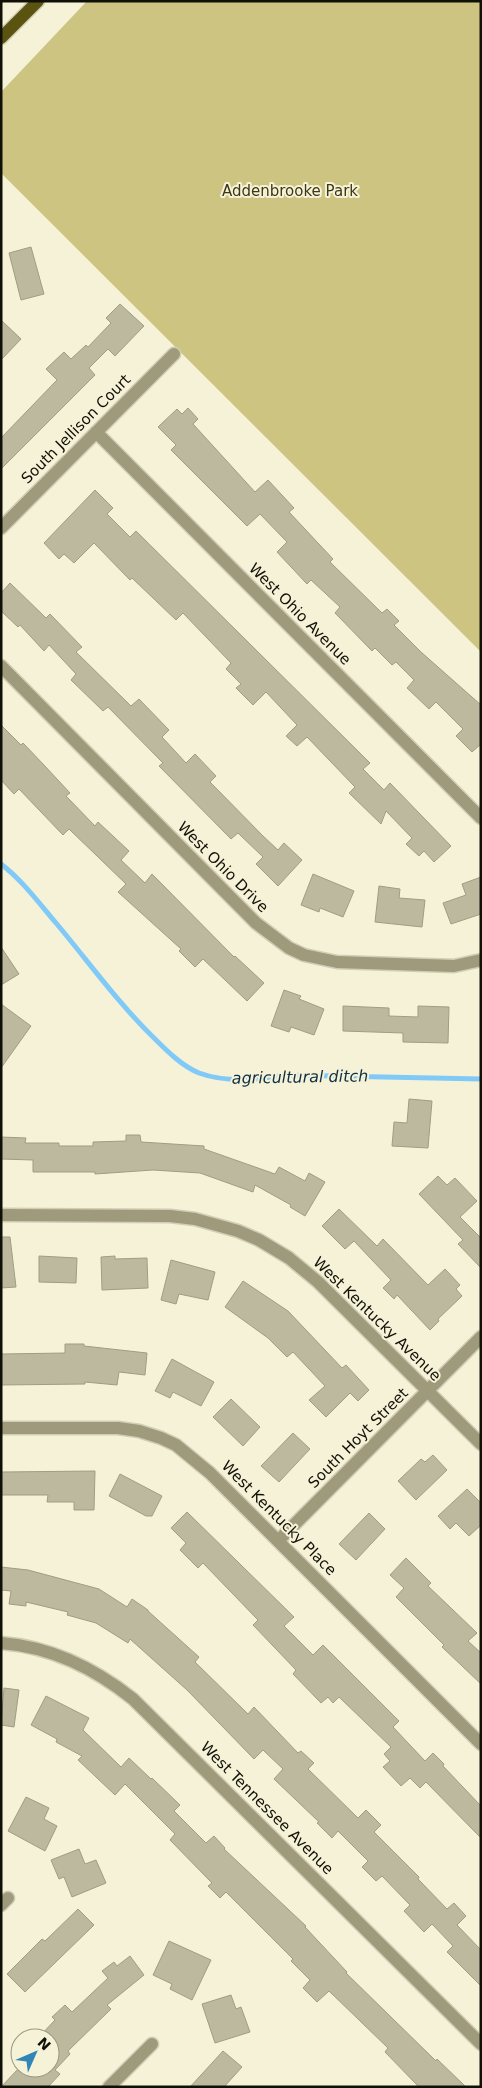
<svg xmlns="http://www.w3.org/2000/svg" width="482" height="2088" font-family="'DejaVu Sans',sans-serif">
<rect width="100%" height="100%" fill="#f6f2d8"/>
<path fill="#cdc482" d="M87,1H481V652L1,173V92Z"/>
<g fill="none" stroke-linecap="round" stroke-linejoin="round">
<path stroke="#81caf8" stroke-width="5" d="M1,864C22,880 39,903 56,923C88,961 118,1003 154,1038C167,1051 182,1066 199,1073C227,1083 256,1080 285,1075L481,1079"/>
</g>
<path fill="#bcb99f" stroke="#a09d85" d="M31,247L44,294L21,300L9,253Z
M120,304L144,326L115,356L108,349L89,368L95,375L1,469V438L57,380L46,369L64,352L71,359L86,345L88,347L111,323L106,318Z
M1,320L21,339L1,360Z
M188,408L198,419L193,424L255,492L268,480L294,508L289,512L333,559L330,562L382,613L387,609L399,621L394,625L421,652L481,705V744L472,752L456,736L463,729L436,702L429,709L407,688L414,680L396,662L392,665L375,648L372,651L335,613L340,607L311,580L307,584L277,552L287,542L260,514L247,526L171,450L176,445L158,427L177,409L182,414Z
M95,490L113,508L107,514L130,537L136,531L370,763L363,769L384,790L390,783L451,846L434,862L424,851L419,856L406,844L412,838L386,811L381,824L349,793L355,787L307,737L297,746L286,736L297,725L266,692L253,705L236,688L241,684L226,669L231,663L183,613L176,620L132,578L130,580L94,543L74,563L64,554L59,559L44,543Z
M10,583L46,618L50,614L82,647L76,652L131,706L139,699L169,730L162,737L186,763L195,754L216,776L210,782L263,836L278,850L284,843L302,860L278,886L256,864L263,857L238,833L231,839L159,766L163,763L108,707L103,711L71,680L76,674L49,645L44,651L20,625L18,627L1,611V593Z
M1,725L21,745L23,743L44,765L70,793L66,796L95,826L98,822L129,851L121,860L145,883L152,874L234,957L235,956L264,983L247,1001L203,959L195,967L179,951L181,949L118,892L126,884L69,829L63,835L19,789L14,794L1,780Z
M313,874L354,891L343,917L320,908L319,912L301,905Z
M481,877V914L451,924L443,903L466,895L462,884Z
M379,886L400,889L399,898L425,900L422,927L375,922Z
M1,947L19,974L1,985Z
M284,990L301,996L299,999L324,1009L314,1035L291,1027L289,1032L271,1026Z
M1,1004L31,1026L1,1068Z
M343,1006L389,1008V1016L418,1017V1006L449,1007L448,1043L403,1042V1033L343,1031Z
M409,1099L432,1101L428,1148L392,1146L394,1122L407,1123Z
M126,1135H140L141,1142L204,1146V1149L275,1174L279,1167L305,1181L309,1173L325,1182L305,1216L290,1207L291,1205L255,1185L253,1192L200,1173L153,1170L95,1174V1172H33V1160L1,1159V1137L26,1138L25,1143H59V1146H93V1142L126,1141Z
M438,1176L447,1185L455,1178L477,1201L460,1217L481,1238V1268L458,1244L463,1240L419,1194Z
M339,1209L377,1246L383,1239L428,1285L445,1269L460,1285L456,1289L462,1296L438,1319L439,1321L430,1330L397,1295L394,1299L383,1288L391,1280L354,1241L345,1249L322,1226Z
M1,1237H10L16,1287L1,1288Z
M39,1256L77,1258L76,1283L39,1282Z
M115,1256V1259L147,1258L148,1288L102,1290L101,1257Z
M171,1260L215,1272L208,1300L179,1294L176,1304L161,1300Z
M243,1281L288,1311L342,1368L346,1365L369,1390L358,1401L350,1393L326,1417L309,1400L325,1386L293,1352L287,1357L268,1338L225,1307Z
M65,1344H84V1346L147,1353L145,1375L119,1372L117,1385L85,1382V1384L1,1385V1354L65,1353Z
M172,1359L214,1382L201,1406L173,1392L170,1398L155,1391Z
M231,1399L260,1427L243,1446L213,1417Z
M293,1433L310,1449L279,1482L261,1466Z
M433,1455L447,1470L416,1500L398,1481L421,1459L425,1462Z
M95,1471L94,1510H74V1502H47L48,1495H1V1472Z
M120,1474L162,1496L152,1516H146L109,1496Z
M467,1489L481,1503V1525L469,1536L456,1523L450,1529L438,1516Z
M187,1512L294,1617L284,1626L313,1655L323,1645L399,1721L393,1727L425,1761L433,1753L444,1764L443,1766L481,1806V1838L426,1782L420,1788L410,1778L401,1786L383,1767L390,1761L384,1754L391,1747L339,1697L333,1703L328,1697L321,1703L293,1674L296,1670L253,1625L258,1620L203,1563L198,1568L180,1550L186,1543L171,1528Z
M369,1513L385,1529L356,1560L339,1544Z
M406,1558L431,1583L428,1586L477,1633L468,1641L481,1653V1684L442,1647L444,1645L396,1597L404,1588L390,1575Z
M1,1567L28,1570L99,1589L127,1607L132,1599L148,1610V1611L199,1657L195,1662L248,1714L254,1707L298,1753L301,1751L314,1763L308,1769L358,1818L366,1810L381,1825L374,1832L419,1877L418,1879L447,1909L454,1903L466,1916L457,1925L481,1950V1986L447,1952L453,1946L432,1924L424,1932L404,1911L410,1905L382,1876L376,1881L362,1867L368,1861L338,1831L332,1838L317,1823L319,1822L274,1779L283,1769L263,1750L254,1759L187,1690L130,1639L128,1643L96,1623L67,1615L68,1612L26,1602V1606L9,1604L11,1591L1,1590Z
M4,1688L19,1690L14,1727L1,1725Z
M46,1696L89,1718L83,1730L121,1767L129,1758L151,1779L152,1778L180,1805L174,1811L206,1843L214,1836L225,1848L224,1849L306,1926L305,1927L347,1972L346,1973L436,2061L437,2059L466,2087H419L385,2052L388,2048L329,1991L317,2002L303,1988L310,1980L291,1961L293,1959L226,1892L220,1898L208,1886L212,1883L170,1840L175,1834L125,1784L115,1795L78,1760L82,1756L56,1742L57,1739L31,1725Z
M26,1797L49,1808L44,1819L57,1826L45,1851L8,1831Z
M79,1849L85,1864L96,1860L106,1883L72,1897L64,1877L59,1879L51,1860Z
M78,1909L94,1925L25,1992L7,1974L42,1939L45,1941Z
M169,1941L211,1960L192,2000L170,1989L172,1984L153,1975Z
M130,1956L144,1975L107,2005L111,2009L68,2051L70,2054L55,2070L60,2074L48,2087H1L19,2068H50V2038H38L55,2020L52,2017L65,2005L72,2012L108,1978L102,1971L114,1962L117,1966Z
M231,1995L236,2009L241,2007L250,2032L215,2043L202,2004Z
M223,2051L242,2067L224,2087H190Z"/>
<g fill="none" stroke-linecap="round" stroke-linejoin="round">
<defs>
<path id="street" d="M96,432L481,818
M1,528L174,354
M1,666L256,923L289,948L304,955L337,962L454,966L481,960
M1,1215L170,1216L195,1219L238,1231L259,1240L289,1258L318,1282L481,1444
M1,1428H118L139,1431L161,1438L176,1445L210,1473L481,1744
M278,1541L481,1337
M1,1643C52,1647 94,1668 133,1699L481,2044
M1,1905L8,1898
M109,2087L152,2044"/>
<path id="primary" d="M1,38L38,1"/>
</defs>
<use href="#street" stroke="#d1ceb7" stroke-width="15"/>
<use href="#primary" stroke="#d1ceb7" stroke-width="15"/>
<use href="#street" stroke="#9e9a7b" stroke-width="12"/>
<use href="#primary" stroke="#5b5310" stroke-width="12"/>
</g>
<g text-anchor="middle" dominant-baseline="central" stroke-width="4" stroke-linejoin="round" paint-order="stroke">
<g font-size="15" fill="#3c3816" stroke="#f6f2d8">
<text x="290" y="191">Addenbrooke Park</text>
</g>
<g font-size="15" fill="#111007" stroke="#f6f2d8">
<text transform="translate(76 429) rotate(-45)">South Jellison Court</text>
<text transform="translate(300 614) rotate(45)">West Ohio Avenue</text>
<text transform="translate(223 867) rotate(45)">West Ohio Drive</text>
<text transform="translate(377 1319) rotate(44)">West Kentucky Avenue</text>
<text transform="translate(358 1438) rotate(-45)">South Hoyt Street</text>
<text transform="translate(279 1518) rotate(45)">West Kentucky Place</text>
<text transform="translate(267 1808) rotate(45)">West Tennessee Avenue</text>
</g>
<g font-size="16" font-style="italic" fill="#0f3043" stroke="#f6f2d8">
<text transform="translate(300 1077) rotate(-1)">agricultural ditch</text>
</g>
</g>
<rect width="482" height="2088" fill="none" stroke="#111007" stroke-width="5"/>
<g transform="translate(35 2053) rotate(45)"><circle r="24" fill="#f6f2d8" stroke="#9a9884"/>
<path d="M0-4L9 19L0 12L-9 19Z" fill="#3186b6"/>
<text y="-8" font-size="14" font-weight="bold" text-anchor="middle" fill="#111007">N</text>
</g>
</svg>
